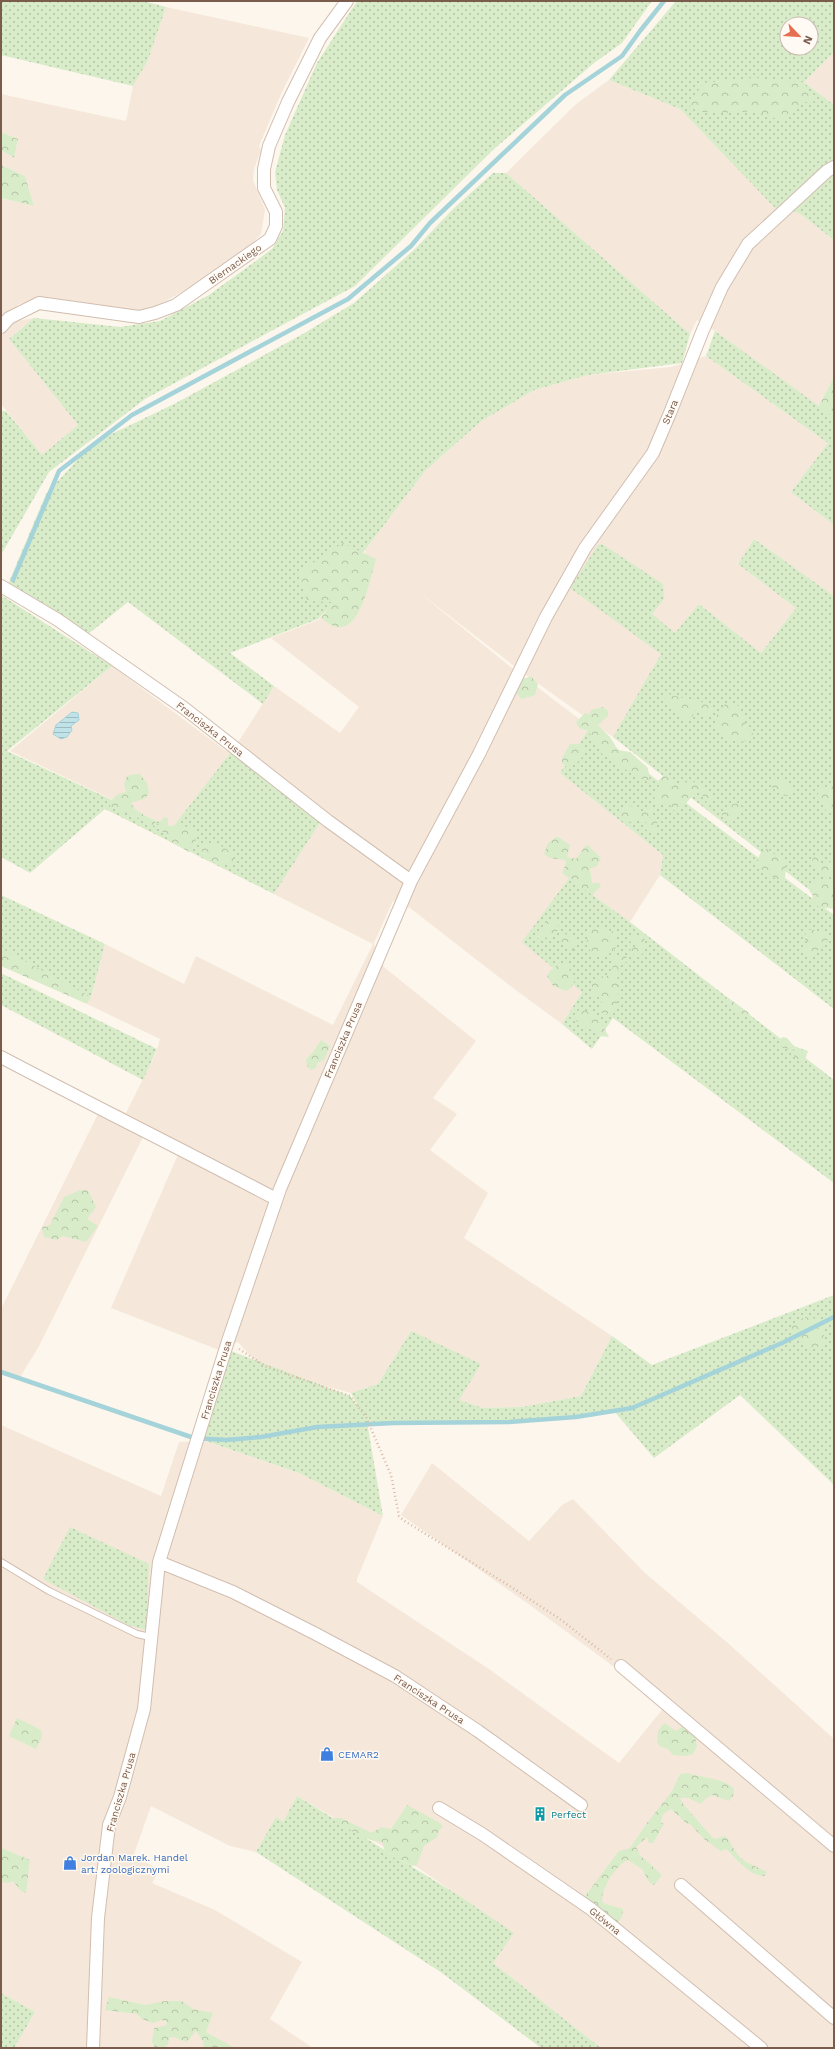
<svg xmlns="http://www.w3.org/2000/svg" width="835" height="2049" font-family="'Work Sans',sans-serif">
<defs>
<pattern id="grass-dots" width="8" height="8" patternUnits="userSpaceOnUse"><rect width="8" height="8" fill="#d8ecc9"/><path d="M2 2h.1M6 6h.1" fill="none" stroke="#b4c2a5" stroke-width="1.8" stroke-linecap="round"/></pattern>
<pattern id="forest-crowns" width="20" height="18" patternUnits="userSpaceOnUse"><rect width="20" height="18" fill="#d8ecc9"/><path d="M2 6a3 3 0 1 1 6 0M12 15a3 3 0 1 1 6 0" fill="none" stroke="#b4c2a5"/></pattern>
<pattern id="water-rules" width="6" height="5" patternUnits="userSpaceOnUse"><rect width="6" height="5" fill="#bfe3e8"/><path d="M0 2.5h6" fill="none" stroke="#a0bbbe"/></pattern>
</defs>
<rect width="100%" height="100%" fill="#fdf6ec"/>
<path fill="#f5e8da" d="M166,7L309,38L281,94L259,146L261,150L254,169L253,180L265,210L261,234L244,252L182,292L150,309L137,311L45,298L19,304L1,320V198L34,206L25,176L1,165V150L14,158L18,139L1,132V94L126,121L133,86L148,60Z
M834,52V105L804,82Z
M609,80L680,109L777,210L799,213L834,240V377L818,407L715,331L697,320L690,334L506,173L576,104Z
M34,318L9,339L78,425L42,455L1,404V336L16,321Z
M706,356L828,443L791,492L834,525V596L754,539L738,564L796,608L761,653L699,604L675,634L613,737L522,672L416,590L512,668L590,727L560,773L663,855L660,875L630,922L569,878L523,941L582,992L562,1024L513,988L410,908L393,901L374,943L378,959L385,968L476,1041L433,1098L457,1114L430,1150L488,1193L464,1238L612,1336L581,1396L522,1407L483,1408L458,1400L411,1331L378,1384L351,1393L307,1381L267,1367L253,1359L238,1342L219,1350L111,1308L180,1150L116,1118L118,1109L126,1113L156,1053L160,1039L87,1004L91,997L105,944L184,984L196,956L333,1025L373,944L274,894L321,821L231,752L172,828L10,751L112,666L226,751L237,744L274,686L340,733L359,707L271,638L318,620L328,610L366,551L365,550L425,471L480,422L534,390L588,375L671,367Z
M98,1114L143,1137L38,1348L19,1379L1,1372V1309Z
M1,1425L161,1496L179,1442L205,1441L299,1473L383,1516L357,1579V1582L489,1669L619,1763L666,1705L534,1608L401,1515L432,1463L529,1541L562,1505L573,1499L645,1573L729,1644L834,1739V2048H601L493,1963L513,1933L411,1863L297,1796L283,1822L276,1818L256,1852L230,1846L151,1806L133,1857L160,1869L152,1883L215,1910L302,1962L270,2019L313,2048H14L35,2012L1,1993Z"/>
<path fill="url(#grass-dots)" fill-rule="evenodd" d="M1,1H143L166,7L148,60L133,86L1,55Z
M357,1H652L622,43L594,63L494,149L355,286L145,399L49,472L1,555V411H6L42,455L78,425L9,339L34,318L120,327L160,321L209,295L272,249L283,231L285,208L277,190L275,172L285,135L317,63Z
M676,1H834V52L804,82L834,105V240L799,213L777,210L680,109L609,80ZM787,24H811V48H787Z
M493,173H506L690,334L682,363L588,375L534,390L480,422L425,471L365,550L330,607L318,619L230,653L274,686L263,704L128,602L87,635L8,584L46,494L93,443L174,404L301,335L354,303L415,249L453,209Z
M715,331L834,417V525L791,492L828,443L706,356Z
M754,539L834,596V909L613,737L661,654L570,588L598,545L602,544L663,584L664,599L652,614L675,633L699,604L761,653L796,608L738,564Z
M1,595L112,666L7,751L172,828L231,752L321,821L274,894L105,809L30,873L1,857Z
M590,727L690,806L834,915V1009L660,875L663,855L560,773Z
M569,878L630,922L834,1080V1183L613,1018L592,1049L562,1024L582,992L522,942Z
M1,895L105,944L91,997L1,956Z
M1,973L157,1049L143,1080L1,1005Z
M834,1295V1485L740,1395L654,1458L614,1411L535,1420L369,1424L367,1422L383,1516L299,1473L203,1440L231,1351L350,1396L359,1408L351,1393L378,1384L411,1331L481,1364L459,1400L483,1408L522,1407L581,1396L612,1336L652,1365Z
M70,1527L149,1564L146,1630L128,1625L43,1579Z
M297,1796L458,1895L514,1933L493,1963L601,2048H541L442,1973L256,1852L276,1817L283,1822Z
M1,1993L35,2012L14,2048H1Z"/>
<path fill="url(#forest-crowns)" d="M754,78L804,82L814,102H803L783,121L753,111L734,113L699,112L689,106L703,83Z
M1,132L18,139L14,158L1,150Z
M1,165L25,176L34,206L1,198Z
M834,377V417L818,407Z
M343,543L376,559C371,575 361,631 338,627C332,627 326,621 321,618L333,602L307,601L298,573Z
M531,676L538,684L535,695L522,699L516,693L521,680Z
M668,694L690,700L695,697L698,701L713,705L710,715L706,717L699,714L696,707L691,720H686L665,698L666,695Z
M726,703L739,706L747,727L753,734C741,751 725,737 715,726L717,714Z
M603,707L608,711V716L598,725L610,737L618,750L630,752L648,768L650,783L621,767L610,755L604,757L588,731L579,728L576,722L585,713L590,714L591,710Z
M570,744H582L585,754L575,765H571L568,768L562,763V758Z
M135,774H140L147,783L149,792L146,798L131,803L135,809L158,824L164,817L168,818V826L180,825L197,830L195,845L197,847L200,848C211,836 223,847 233,854L234,862L221,865L206,860L204,852L193,848L189,852L169,841C165,825 125,813 110,807C111,797 117,794 126,792L124,784L127,776Z
M664,775L679,784L692,781L703,786L714,796L713,800L710,805L706,803L708,799L699,793L693,795L679,812L673,810L669,803L657,804L653,794L661,790L657,782Z
M773,781H785L793,791L790,796C782,797 776,791 771,786Z
M834,785V814L827,812L817,796L821,788Z
M738,803L743,811L731,822L721,814L722,812L726,811L730,805Z
M630,805L641,812L650,807L653,809L650,817L652,820L658,819L654,834L645,829L647,823L637,818L630,822L620,816L622,811Z
M556,837L560,838L570,845L567,857L576,859L586,845L589,846L601,858L597,866L590,869L592,883H599L601,886L592,895L562,873L566,863L565,860L550,858L544,854L548,843Z
M767,849L774,854L778,853L786,866L785,878L781,882L755,865L761,852Z
M818,854H821V863L826,864L834,860C834,871 830,871 829,880L834,886V909L819,907L811,901L813,896L809,890C812,880 814,881 823,879V874L815,868L817,863L813,864L812,860L814,856Z
M556,918L559,927L555,935L541,939L536,938L545,923Z
M597,928L615,932C620,951 614,954 596,957C587,949 586,943 588,931Z
M813,929L817,934L824,931L829,938C825,945 819,947 815,954L808,957L802,951L803,947L808,943L805,940L806,931Z
M562,934C570,934 575,937 576,945L572,951L568,950L560,942Z
M641,934L645,936L643,953L641,955L636,956L629,951L637,945L629,941V939Z
M1,948L91,997L87,1004L1,966Z
M612,956H626L627,962L621,964C616,974 617,979 619,989C619,996 617,1003 616,1009L605,1015L597,1009L602,1003L598,996L591,995L592,984L596,977L607,976L613,967Z
M559,964L569,965L570,975L576,978L571,988L566,991L553,986L547,976L550,971Z
M727,997L749,1013L743,1018L724,1003Z
M583,1010L597,1015L609,1037L599,1036C591,1028 580,1026 573,1017L577,1011Z
M783,1037L787,1038L794,1046L808,1051L806,1057L799,1061L794,1056V1048L784,1049L780,1045V1039Z
M321,1040L330,1046L324,1060L317,1063L316,1068L311,1070L307,1066L306,1059L313,1052Z
M80,1190H88L96,1207L87,1219L98,1226L86,1242L63,1236L57,1240L44,1237L42,1227L50,1225L64,1197Z
M811,1317L823,1323L824,1339L820,1349H807L791,1327L798,1319Z
M17,1718L41,1730L42,1737L36,1749L9,1736Z
M664,1723L676,1731L683,1726L695,1736L697,1746L693,1754L686,1756L673,1755L668,1749L659,1746C656,1736 657,1731 664,1723Z
M688,1773C701,1778 725,1778 734,1789L733,1796L729,1801L712,1795L704,1800L701,1804L688,1798H680L684,1805L714,1839L725,1836C732,1843 735,1854 743,1860C750,1865 759,1867 767,1872L764,1876C749,1876 737,1859 726,1849L721,1851L704,1839L690,1824L686,1823L671,1809L663,1814L661,1822L664,1824L653,1843H649L647,1837L636,1847L640,1855L662,1875L654,1885L649,1882L642,1869L628,1860C618,1863 598,1892 603,1903L623,1909L622,1917L617,1923L584,1900L585,1896L619,1851L630,1848L647,1823L672,1791L680,1774Z
M407,1805L440,1823L443,1827L439,1830L437,1837L424,1846L417,1865L411,1866L403,1861L386,1855L382,1842C366,1842 345,1827 333,1818H341L372,1833L381,1827L391,1829Z
M1,1848L30,1860L26,1893L21,1891L13,1881L8,1883L1,1882Z
M109,1997L145,2005L165,2001H182L193,2009L213,2013L206,2032L235,2048H203L204,2043L196,2031L187,2042L173,2037L169,2038L168,2044L164,2048H155L152,2042L154,2028L167,2025L166,2021L161,2020L153,2023L142,2019L137,2014L105,2010Z"/>
<path fill="url(#water-rules)" stroke="#a5d3da" d="M72,712L78,713L79,720L71,726L72,730L67,737L61,739L53,734L56,725Z"/>
<g fill="none" stroke-linecap="round" stroke-linejoin="round">
<path stroke="#a5d3da" stroke-width="4.5" d="M13,580L59,471L132,415L348,299L411,246L430,223L565,95L622,56L640,31L664,1
M1,1372L194,1438L226,1440L261,1437L317,1427L394,1423L509,1422L576,1417L632,1408L782,1343L834,1317"/>
<defs>
<path id="service" d="M1,1562L49,1591L137,1634L150,1637"/>
<path id="minor" d="M1,327L9,318L39,303L139,317L155,313L176,305L270,239L276,226V212L264,188V169L269,146L288,102L320,38L347,1
M1,586L58,620L184,708L328,821L411,881
M1,1057C92,1105 185,1151 276,1199
M159,1562L233,1592L314,1633L395,1676L478,1731L581,1805
M621,1666L834,1846
M439,1808L482,1834L591,1909L761,2048
M681,1885L834,2018
M93,2048L98,1918L109,1825L120,1797L144,1709L159,1562L228,1341L280,1189L411,881L479,754L546,617L585,548L653,453L670,413L703,330L722,287L748,244L827,171L834,167"/>
</defs>
<use href="#service" stroke="#d1beb0" stroke-width="8"/>
<use href="#minor" stroke="#d1beb0" stroke-width="14"/>
<path stroke="#d9b8a5" stroke-width="2.5" stroke-dasharray="1 3" stroke-linecap="butt" d="M239,1349L267,1367L350,1396L366,1417L391,1475L399,1516L403,1520L505,1583L560,1619L611,1659"/>
<use href="#service" stroke="#fff" stroke-width="6"/>
<use href="#minor" stroke="#fff" stroke-width="12"/>
</g>
<defs>
<symbol id="shop-bare" viewBox="-9 -9 18 18"><path d="M-5-2.5h2.3a2.7 3.5 0 0 1 5.4 0H5L5.5 6h-11ZM-1.5-2.5h3a1.5 2.3 0 0 0-3 0Z" fill="#3f7fe0" stroke="#fffaf3" stroke-width="2.5" paint-order="stroke"/></symbol>
<symbol id="building-bare" viewBox="-9 -9 18 18"><path d="M-4-6H4V6H1V3H-1V6H-4ZM-2.5-4.3h1.7v1.8h-1.7ZM.8-4.3h1.7v1.8H.8ZM-2.5-1h1.7V.8h-1.7ZM.8-1h1.7V.8H.8Z" fill="#0f9aa8" stroke="#fffaf3" stroke-width="2.5" paint-order="stroke"/></symbol>
</defs>
<g fill-rule="evenodd">
<use href="#shop-bare" x="317" y="1744" width="20" height="20"/>
<use href="#building-bare" x="530" y="1804" width="20" height="20"/>
<use href="#shop-bare" x="60" y="1853" width="20" height="20"/>
</g>
<g text-anchor="middle" dominant-baseline="central" stroke-width="3" stroke-linejoin="round" paint-order="stroke">
<g font-size="10" fill="#7a5c4d" stroke="#fffaf3">
<text transform="translate(235 264) rotate(-35)">Biernackiego</text>
<text transform="translate(670 412) rotate(-67)">Stara</text>
<text transform="translate(210 729) rotate(38)">Franciszka Prusa</text>
<text transform="translate(343 1040) rotate(-67)">Franciszka Prusa</text>
<text transform="translate(216 1380) rotate(-73)">Franciszka Prusa</text>
<text transform="translate(429 1699) rotate(33)">Franciszka Prusa</text>
<text transform="translate(121 1792) rotate(-74)">Franciszka Prusa</text>
<text transform="translate(605 1921) rotate(39)">Główna</text>
</g>
<g font-size="10" fill="#366cbe" stroke="#fffaf3" text-anchor="start">
<text x="338" y="1754">CEMAR2</text>
<text x="81" y="1857">Jordan Marek. Handel<tspan x="81" dy="12">art. zoologicznymi</tspan></text>
</g>
<g font-size="10" fill="#0d838f" stroke="#fffaf3" text-anchor="start">
<text x="551" y="1814">Perfect</text>
</g>
</g>
<rect width="835" height="2049" fill="none" stroke="#7a5c4d" stroke-width="4"/>
<g transform="translate(799 36) rotate(115)"><circle r="19" fill="#fffaf3" stroke="#cabbb1"/>
<path d="M0-3L7 15L0 10L-7 15Z" fill="#e76f51"/>
<text y="-6" font-size="11" font-weight="bold" text-anchor="middle" fill="#7a5c4d">N</text>
</g>
</svg>
